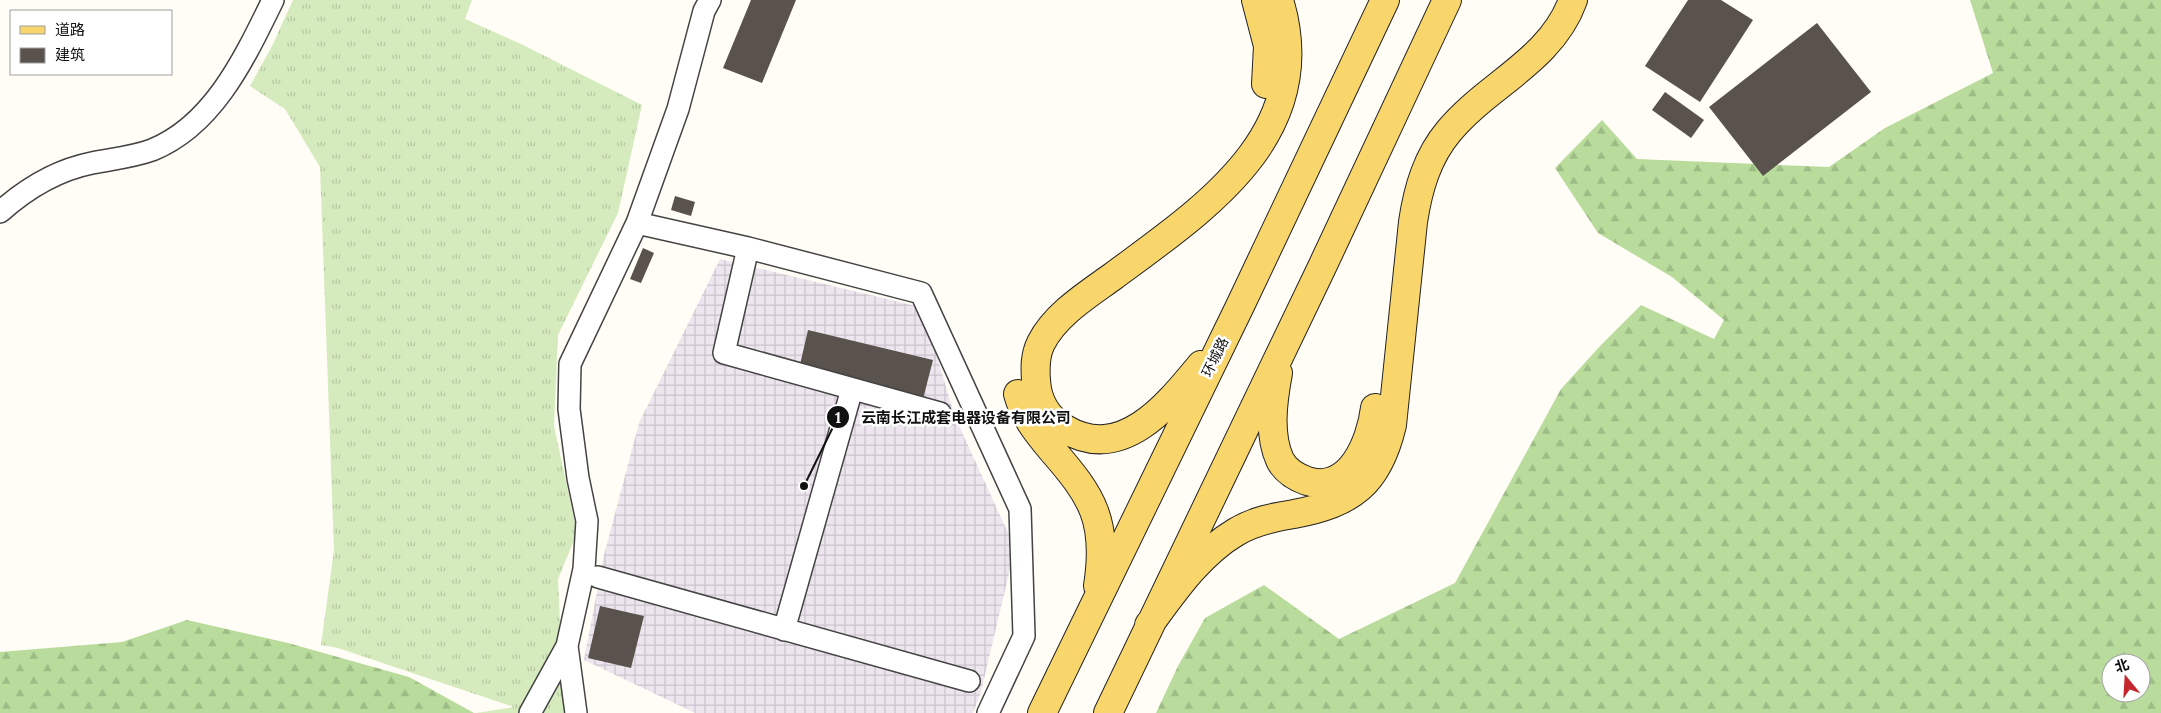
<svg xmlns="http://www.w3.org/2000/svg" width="2161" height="713" font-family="Lora,'Noto Sans SC',serif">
<defs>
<pattern id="industrial-grid" width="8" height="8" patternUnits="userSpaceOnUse" patternTransform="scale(1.25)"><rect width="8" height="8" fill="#eee6ef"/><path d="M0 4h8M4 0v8" fill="none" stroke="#cbc4cc"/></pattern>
<pattern id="grass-tufts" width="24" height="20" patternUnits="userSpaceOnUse" patternTransform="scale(1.25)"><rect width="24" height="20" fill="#d5ebbd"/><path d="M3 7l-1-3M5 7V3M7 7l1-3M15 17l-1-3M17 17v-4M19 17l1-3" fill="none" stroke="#b6c8a1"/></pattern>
<pattern id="forest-firs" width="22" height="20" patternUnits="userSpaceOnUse" patternTransform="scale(1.25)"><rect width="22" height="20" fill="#b9dc9c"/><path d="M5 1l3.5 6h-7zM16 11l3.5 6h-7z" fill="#9ebc85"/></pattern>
</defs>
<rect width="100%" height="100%" fill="#fffdf5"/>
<path fill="url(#industrial-grid)" d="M720,259L916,306L935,350L955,417L1015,548L981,692L973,713H695L584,660L604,555L639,423Z"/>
<path fill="url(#grass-tufts)" d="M293,0H472L465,19L521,44L642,105L618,213L558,335L554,426L577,533L558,579L564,713H476L514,707L338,648L321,645L334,550L320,167L285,109L250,86L272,46Z"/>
<path fill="url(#forest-firs)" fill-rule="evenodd" d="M1970,0H2161V713H1156L1178,666L1205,618L1264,585L1339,639L1455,583L1561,389L1601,345L1641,305L1714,339L1724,320L1672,277L1598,233L1555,168L1602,120L1637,159L1829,167L1885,128L1993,73ZM2111,663H2141V693H2111Z
M187,620L288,643L409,677L474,713H0V652L122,642Z"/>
<path fill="#5a524d" d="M751,0H796L762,83L723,68Z
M1688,0H1721L1753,20L1700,102L1645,66Z
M1817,23L1871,92L1763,176L1709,107Z
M1665,92L1704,120L1691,138L1652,110Z
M675,196L695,202L691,216L671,210Z
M643,248L654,253L641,283L630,279Z
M808,330L933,360L923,399L799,369Z
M600,606L644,616L631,668L588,658Z"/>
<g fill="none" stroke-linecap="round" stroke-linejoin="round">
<defs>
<path id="minor" d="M0,212C27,188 57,170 92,163C112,159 133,157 152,150C214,125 245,57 273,0
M637,223L748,248L921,293L1020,509L1024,636L988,713
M748,248L724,353L940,413
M598,577L969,681
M784,630L852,389
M567,646L576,713
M530,713L567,646L584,569L587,521L578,478L569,409L570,364L637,223L678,109L704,11L710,0"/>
<path id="major" d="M1256,0L1268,46L1266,84
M1201,365C1168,405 1122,463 1065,429C1047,418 1037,402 1036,380C1035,367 1035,355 1041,343C1055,315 1087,295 1112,277C1205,208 1320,134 1279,0
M1278,373C1273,400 1268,434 1280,460C1285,470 1296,477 1307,481C1350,495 1371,441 1375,408
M1018,394C1024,416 1037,432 1052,450C1093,497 1108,521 1098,586
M1149,625C1174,591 1199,554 1236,532C1254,521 1274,517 1294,514C1352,503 1378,484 1392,425L1413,222C1418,189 1427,157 1449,131C1488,84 1551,61 1573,0
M1042,713L1240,306L1385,0
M1108,713L1322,267L1447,0"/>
</defs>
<use href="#minor" stroke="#444" stroke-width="24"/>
<use href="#major" stroke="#222" stroke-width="30"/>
<use href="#minor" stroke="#fff" stroke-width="21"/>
<use href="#major" stroke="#f9d66b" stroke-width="28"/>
</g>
<g text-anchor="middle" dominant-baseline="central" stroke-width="5" stroke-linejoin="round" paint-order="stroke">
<g font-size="14" fill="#111" stroke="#fff">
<text transform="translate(1215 357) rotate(-64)">环城路</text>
</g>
</g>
<path fill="none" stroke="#111" stroke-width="2" d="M804 486L838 417"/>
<g fill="#111" stroke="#fff" stroke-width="2">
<circle cx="804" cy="486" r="5"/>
<circle cx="838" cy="417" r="12"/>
</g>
<g font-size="15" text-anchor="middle" font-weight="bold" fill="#fff">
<text x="838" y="423">1</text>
</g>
<g font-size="15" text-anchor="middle" font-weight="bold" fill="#111" stroke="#fff" stroke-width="5" stroke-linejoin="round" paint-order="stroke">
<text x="966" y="423">云南长江成套电器设备有限公司</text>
</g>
<rect x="10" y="10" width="162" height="65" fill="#ffffff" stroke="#a0a0a0"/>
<rect x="20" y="26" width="25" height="8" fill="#f9d66b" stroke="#a0a0a0"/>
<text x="55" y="35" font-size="15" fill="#111111">道路</text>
<rect x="20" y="48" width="25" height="15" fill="#5a524d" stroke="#a0a0a0"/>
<text x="55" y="60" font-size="15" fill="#111111">建筑</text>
<g transform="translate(2126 678) rotate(342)"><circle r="24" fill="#ffffff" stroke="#a0a0a0"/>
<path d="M0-4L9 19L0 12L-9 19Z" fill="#c4262e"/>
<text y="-8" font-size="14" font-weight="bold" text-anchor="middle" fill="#111111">北</text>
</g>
</svg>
